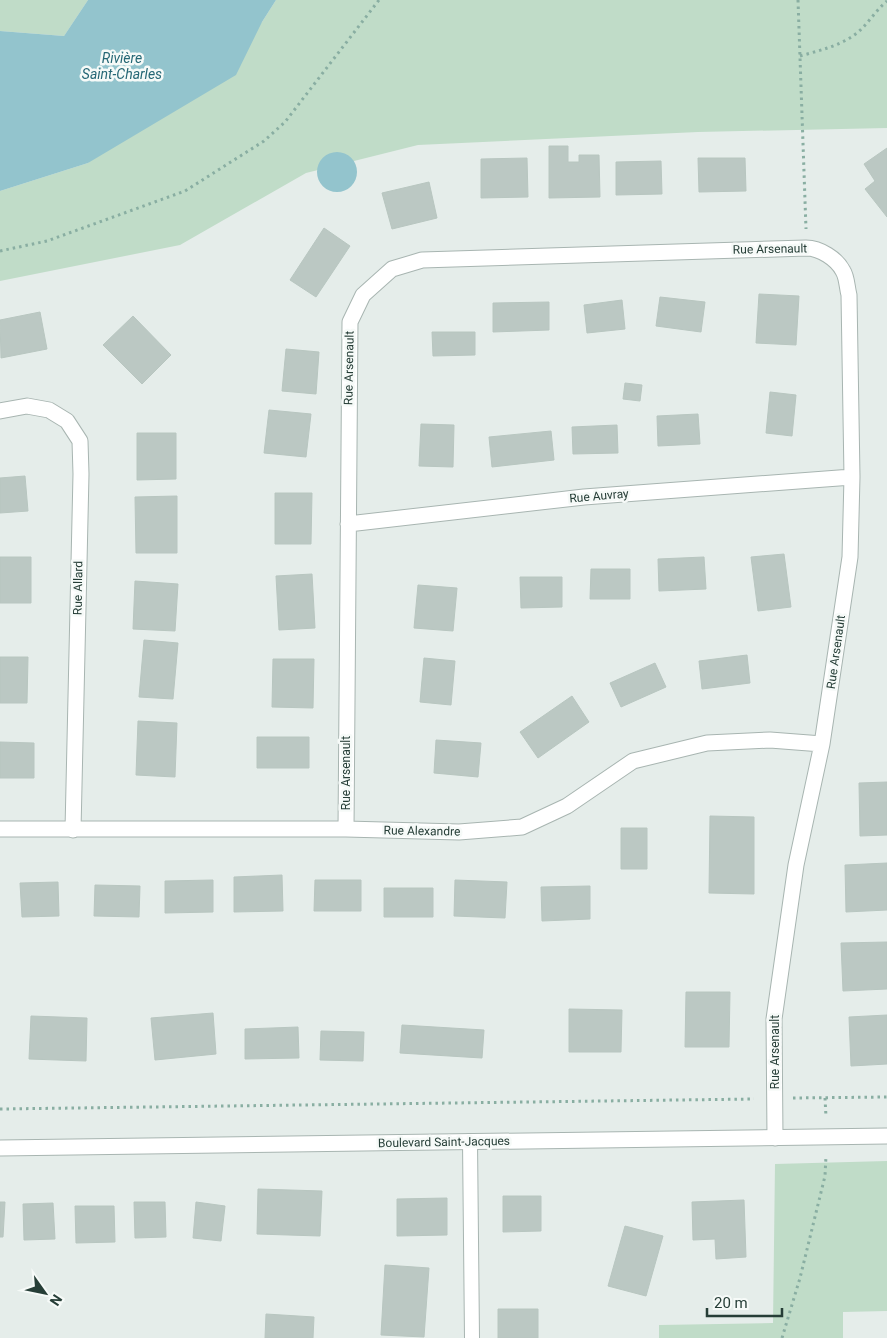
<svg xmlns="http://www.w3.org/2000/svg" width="887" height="1338" font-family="Roboto,sans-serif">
<rect width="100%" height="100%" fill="#e5edea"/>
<path fill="#c0dcc8" d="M0,0H88L64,36L0,31Z
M276,0H887V128L698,132L418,145L306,173L180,245L0,281V191L88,163L262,22Z
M887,1161V1311L843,1312V1338H659V1325L773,1323L775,1164Z"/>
<path fill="#93c4cd" d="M88,0H276L262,22L236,75L88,163L0,191V31L64,36Z
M317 172a20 20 0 1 1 40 0a20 20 0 1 1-40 0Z"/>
<path fill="#bbc8c3" stroke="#b8c6c0" d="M549,146H568V162H579V155H599L600,197L549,198Z
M887,148V217L865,189L875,181L864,164Z
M527,158L528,197L481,198V159Z
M698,158H745L746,191L699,192Z
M661,161L662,194L616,195V162Z
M429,182L437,218L392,229L382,193Z
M324,228L350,246L316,297L290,280Z
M759,294L799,296L796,345L756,343Z
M660,297L705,302L701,332L656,326Z
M622,300L625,329L587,333L584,305Z
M549,302V330L493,332V303Z
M40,312L47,349L1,358L0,320Z
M133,316L171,355L142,384L103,345Z
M432,332H475V355L433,356Z
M286,349L319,352L316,394L282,391Z
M625,383L642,385L640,401L623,399Z
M770,392L796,395L792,436L766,433Z
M269,410L311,414L306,457L264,453Z
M698,414L700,444L658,446L657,416Z
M421,424L454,425L453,467L419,466Z
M617,425L618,453L573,454L572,427Z
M551,431L554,460L492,467L489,437Z
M137,433H176V479L137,480Z
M25,476L28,511L0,513V478Z
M275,493H312L311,544H275Z
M177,496V553H136L135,497Z
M784,554L791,607L758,611L751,557Z
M0,557H31V603H0Z
M704,557L706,589L659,591L658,559Z
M591,569H630V599H590Z
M312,574L315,628L279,630L276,576Z
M520,577H562V607L521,608Z
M135,581L178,584L175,631L133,629Z
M418,585L457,588L453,631L414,628Z
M144,640L178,643L173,699L139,697Z
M747,655L750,683L702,689L699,661Z
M0,657H28L27,703H0Z
M424,658L455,661L451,705L420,702Z
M273,659H314L313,708L272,707Z
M655,663L666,687L621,707L610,683Z
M572,696L589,722L538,758L520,732Z
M138,721L177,723L175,777L136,775Z
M257,737H309V768H257Z
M436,740L481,743L478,777L434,773Z
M0,742L34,743V778H0Z
M887,782V835L860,836L859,783Z
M710,816L754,817V894L709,893Z
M621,828H647V869H621Z
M887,863V910L846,912L845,865Z
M282,875L283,911L234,912V877Z
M213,880V912L165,913V881Z
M315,880H361V911H314Z
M455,880L507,882L505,918L454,916Z
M58,882L59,916L22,917L20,883Z
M95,885L140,886L139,917L94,916Z
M590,886V919L542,921L541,887Z
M384,888H433V917H384Z
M887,942V989L843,991L841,943Z
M686,992H730L729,1047H685Z
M569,1009L622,1010L621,1052H569Z
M213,1013L216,1054L155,1060L151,1018Z
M887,1015V1064L851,1066L849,1017Z
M31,1016L87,1018L86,1061L29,1059Z
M402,1025L484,1030L482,1058L400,1053Z
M298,1027L299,1058L245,1059V1029Z
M321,1031L364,1032L363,1061L320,1060Z
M258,1189L322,1191L320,1236L257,1234Z
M503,1196H541V1231L503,1232Z
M447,1198V1235L397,1236V1199Z
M744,1200L746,1257L716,1259L715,1239L693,1240L692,1202Z
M0,1202H5L3,1237H0Z
M134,1202H165L166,1237L135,1238Z
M196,1202L225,1206L221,1241L193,1238Z
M53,1203L55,1239L24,1240L23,1204Z
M75,1206H114L115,1242L76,1243Z
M625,1226L663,1236L646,1296L608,1286Z
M385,1265L429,1268L424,1337L381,1335Z
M498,1309H538V1338H498Z
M266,1314L314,1317L313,1338H265Z"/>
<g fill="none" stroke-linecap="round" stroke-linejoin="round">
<defs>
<path id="service" d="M470,1141L472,1338"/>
<path id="minor" d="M0,411L27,406L49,410L67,421L80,441L81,474L73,830
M348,524L584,497L852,477
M0,829H346L459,832L522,827L567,806L633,761L707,743L770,740L822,744
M346,829L350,322L363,295L392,269L422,260L806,248C820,248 837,259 843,271C847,277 847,288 849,295L852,477L850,557L822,744L796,865L774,1019L775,1138"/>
<path id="tertiary" d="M0,1148L887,1136"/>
</defs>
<use href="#service" stroke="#a8b5b1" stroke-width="16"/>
<use href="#minor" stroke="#a8b5b1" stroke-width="17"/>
<use href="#tertiary" stroke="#a8b5b1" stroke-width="17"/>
<path stroke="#89aea2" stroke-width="3" stroke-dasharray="2.5 4" stroke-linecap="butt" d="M798,0L806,229
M800,56C821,50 840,46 857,33C868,24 876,10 887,1
M0,251L47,241L185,191L264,141L285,122L379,0
M793,1098L887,1097
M825,1098L826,1117
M0,1109L754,1099
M782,1338L800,1278L825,1176L826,1156"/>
<use href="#service" stroke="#fff" stroke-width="14"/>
<use href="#minor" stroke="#fff" stroke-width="15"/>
<use href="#tertiary" stroke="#fff" stroke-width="15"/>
</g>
<g text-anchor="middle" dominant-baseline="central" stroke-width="5" stroke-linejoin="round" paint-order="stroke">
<g font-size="12" fill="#263e37" stroke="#f6faf8">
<text transform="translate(770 249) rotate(-1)">Rue Arsenault</text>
<text transform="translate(349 368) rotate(-89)">Rue Arsenault</text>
<text transform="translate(599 496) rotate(-5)">Rue Auvray</text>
<text transform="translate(78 588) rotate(-89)">Rue Allard</text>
<text transform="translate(836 652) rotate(-82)">Rue Arsenault</text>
<text transform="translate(346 773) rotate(-90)">Rue Arsenault</text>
<text transform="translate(422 831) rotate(1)">Rue Alexandre</text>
<text transform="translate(775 1052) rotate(-90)">Rue Arsenault</text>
<text transform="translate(444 1142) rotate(-1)">Boulevard Saint-Jacques</text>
</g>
<g font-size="14" font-style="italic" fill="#256775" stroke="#f6faf8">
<text x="122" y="58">Rivière<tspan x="122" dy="16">Saint-Charles</tspan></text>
</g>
</g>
<g transform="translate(45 1293) rotate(123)" stroke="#f6faf8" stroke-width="4" paint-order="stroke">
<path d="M0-4L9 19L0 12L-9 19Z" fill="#263e37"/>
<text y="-8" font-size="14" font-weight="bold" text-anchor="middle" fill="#263e37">N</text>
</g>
<path d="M707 1308v8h75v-8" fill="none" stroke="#263e37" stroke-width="2.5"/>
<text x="714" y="1308" font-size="15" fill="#263e37" stroke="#f6faf8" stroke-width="4" paint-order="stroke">20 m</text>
</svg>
